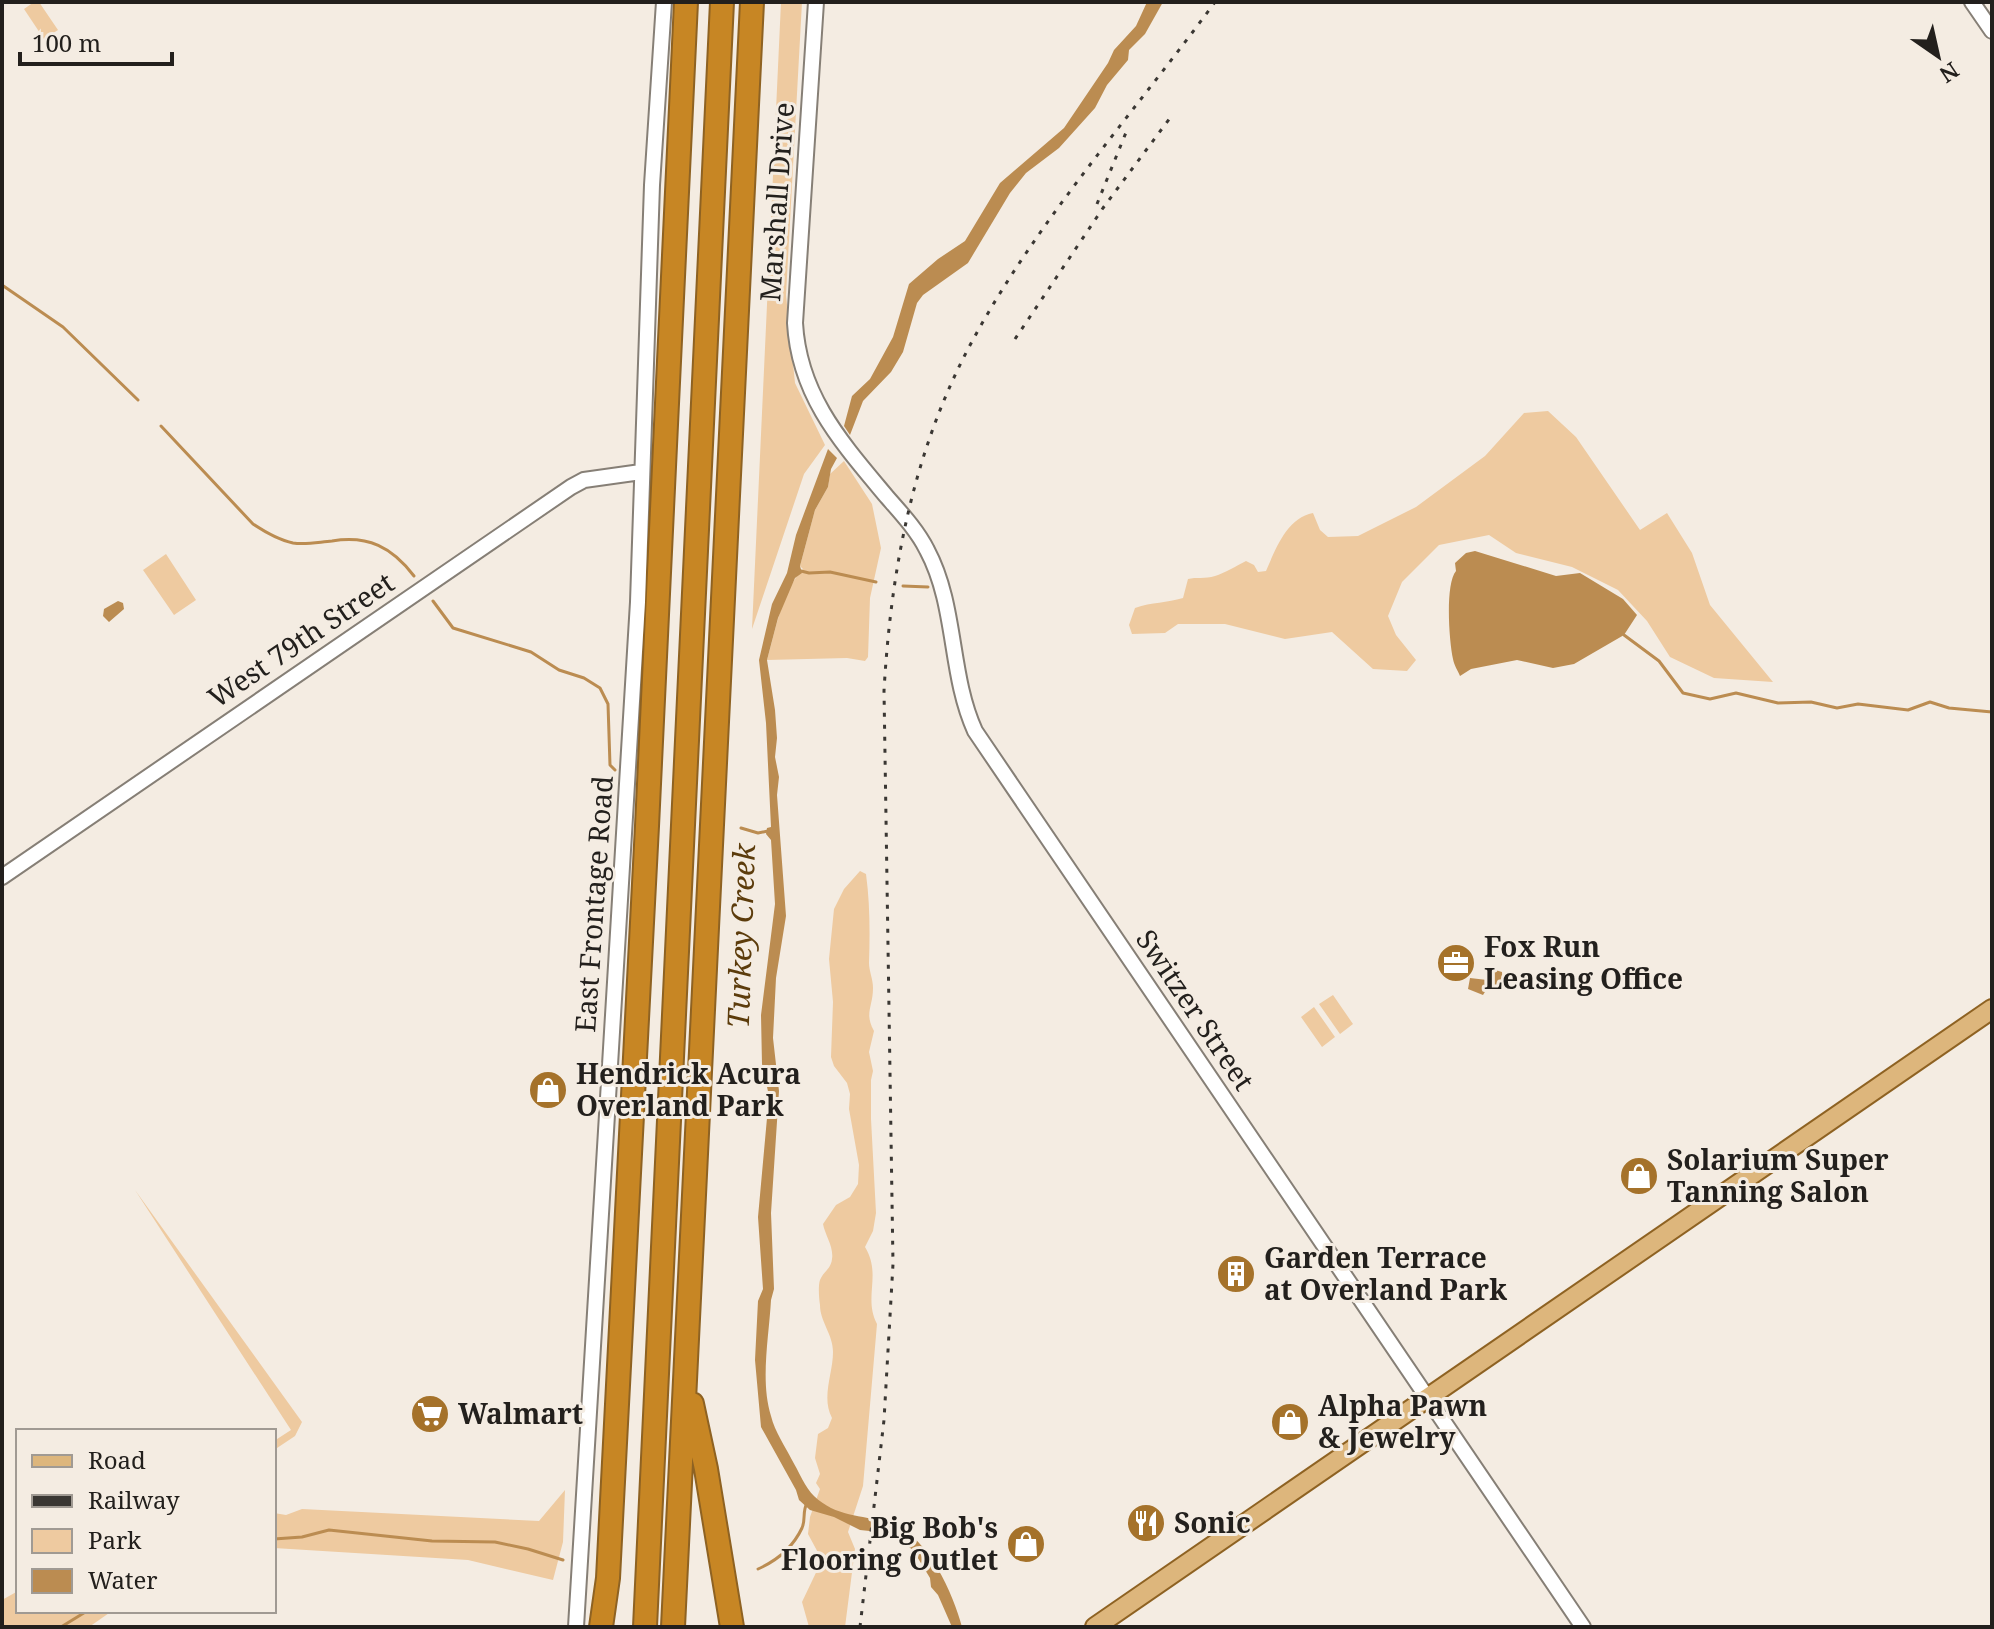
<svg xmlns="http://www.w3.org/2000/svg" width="1994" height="1629" viewBox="0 0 1994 1629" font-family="'Noto Serif',serif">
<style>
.green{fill:#eecaa0}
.water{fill:#bb8c51}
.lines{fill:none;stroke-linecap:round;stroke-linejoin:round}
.stream{stroke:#bb8c51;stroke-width:3}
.minor-casing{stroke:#867f76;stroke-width:18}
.major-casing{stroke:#8e6222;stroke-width:22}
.highway-casing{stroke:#8e6222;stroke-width:26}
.minor{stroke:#fff;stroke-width:14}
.major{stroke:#ddb67c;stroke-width:18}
.highway{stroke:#c78624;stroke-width:22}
.rail{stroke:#3a3733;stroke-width:3;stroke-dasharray:4 8;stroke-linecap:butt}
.labels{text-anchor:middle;stroke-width:6;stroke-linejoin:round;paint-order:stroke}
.street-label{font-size:28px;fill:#23201d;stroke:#f4ece2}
.poi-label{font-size:28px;font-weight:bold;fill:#23201d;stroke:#f4ece2;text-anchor:start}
.water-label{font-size:30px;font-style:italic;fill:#5c3c0c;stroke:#f4ece2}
</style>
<rect width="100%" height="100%" fill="#f4ece2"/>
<!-- green -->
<path class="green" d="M34 2H39L58 30 44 39 24 9Z
M781 2H802L786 295 795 383 825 445 804 474 752 629Z
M1548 411 1576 437 1640 530 1667 513 1692 553 1710 605 1773 682 1714 678 1670 657 1647 621 1618 590 1572 567 1516 553 1489 535 1439 545 1402 582 1388 616 1396 635 1416 660 1407 671 1373 669 1332 632 1285 639 1225 624H1178L1165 633 1132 634 1129 625 1135 608C1152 602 1167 603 1183 598L1188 579C1196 577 1205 579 1215 576 1225 573 1236 566 1246 561L1254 565 1258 572 1266 571C1276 548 1287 518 1313 513L1320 530 1328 537 1358 536 1416 507 1485 456 1524 413Z
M844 461 872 504 881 548 870 598 868 657 865 661 847 658 767 660C776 630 781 592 803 569L800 566 815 510 828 487 830 474Z
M166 554 196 600 174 615 143 570Z
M860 871 866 874C870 903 870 934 869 963 869 971 873 979 873 988 873 1007 864 1013 874 1031L869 1052 873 1071 871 1080V1119L876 1213 873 1231 865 1247C882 1275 863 1297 877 1324L863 1486 848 1532 855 1549 845 1627H809L802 1602 822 1560 808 1534 810 1517 820 1489 816 1483 820 1474 815 1458 818 1434 828 1428 832 1418C821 1397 833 1374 833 1352 833 1334 820 1322 820 1305 819 1298 818 1286 820 1280 823 1272 831 1269 832 1259 834 1247 825 1235 823 1224L836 1205 850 1197 858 1184 859 1165 849 1109 850 1094 847 1083 834 1066 831 1057 833 1002 829 959 834 909 844 889Z
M1333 995 1353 1024 1340 1034 1319 1004Z
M1314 1007 1335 1037 1322 1047 1301 1017Z
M135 1190 302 1422 295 1436 274 1450V1441L291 1430Z
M565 1490 563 1542 553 1580 468 1560 274 1548V1513L286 1515 302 1509 539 1521Z
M18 1591V1611H112L89 1627H2V1600Z"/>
<!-- water -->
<path class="water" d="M1147 2H1163L1145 34 1129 50 1128 60 1107 85 1095 108 1059 148 1026 173 1010 193 968 263 923 295 917 303 903 352 891 372 863 401 850 435 844 426 852 396 870 379 893 337 909 284 938 259 965 241 1000 183 1064 128 1108 63 1114 50 1136 26Z
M828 449 837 458 831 469 828 487 815 510 800 566 802 573 795 578 778 618 767 660 775 710 777 738 775 757 779 777 777 795 786 916 776 978 773 1038 779 1091 771 1213 774 1289 771 1300C769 1337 760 1381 771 1416 775 1432 785 1446 792 1460 798 1470 806 1489 814 1496 836 1517 861 1515 887 1522 925 1531 953 1592 962 1627H952L938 1595 931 1587 930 1578 913 1550 889 1533 860 1530 834 1517 810 1510 799 1500 796 1490 761 1427 755 1360 758 1301 763 1289 758 1217 769 1096 762 1064 761 1015 775 904 771 840 766 834 767 828 771 827 766 723 759 660 772 604 787 573 796 535Z
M1475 551 1556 576 1580 573 1623 599 1637 615 1624 635 1574 664 1553 668 1517 660 1471 669 1460 676C1458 671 1454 665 1453 659 1449 641 1445 584 1456 571L1455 563 1466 553Z
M118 601 123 603 124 609 109 622 103 616 104 609Z
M1492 969 1502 972 1503 985 1488 987 1483 995 1468 989 1470 978 1487 980Z"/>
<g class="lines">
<!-- stream -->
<path class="stream" d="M2 285 63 327 138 400
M161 426 253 524C265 532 278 540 293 543 306 545 319 542 332 541 368 535 392 547 414 576
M801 571 809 573 830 572 876 582
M903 586 928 587
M433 601 453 628 531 652 559 670 584 678 600 688 608 704 610 765 615 770
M1624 635 1659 661 1683 693 1710 699 1736 693 1778 703 1811 702 1837 708 1858 704 1908 710 1930 702 1949 708 1992 712
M741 828 758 833 768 831
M274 1539 302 1537 329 1530 432 1541 495 1542 528 1549 563 1560
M758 1569C776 1561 793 1547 802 1528 806 1519 802 1512 807 1503
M61 1627 87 1611"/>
<defs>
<path id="minor" d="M816 2 795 323C799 396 842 443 887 497 901 513 917 530 927 550 957 606 949 674 975 731L1583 1627
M1972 2 1992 31
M2 877 571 487 584 480 641 472
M576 1627 638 602 652 185 664 2"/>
<path id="major" d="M1095 1627 1992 1009"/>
<path id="highway" d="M692 1404 706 1469 732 1627
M601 1627 608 1578 647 826 686 2
M645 1627 722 2
M673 1627 752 2"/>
</defs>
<!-- minor casing -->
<use href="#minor" class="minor-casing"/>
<!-- major casing -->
<use href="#major" class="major-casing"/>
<!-- highway casing -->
<use href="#highway" class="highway-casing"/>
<!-- minor -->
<use href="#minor" class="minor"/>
<!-- major -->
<use href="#major" class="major"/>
<!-- highway -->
<use href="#highway" class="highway"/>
<!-- rail -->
<path class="rail" d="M1097 204 1127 130
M1015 339 1103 208 1173 114
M860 1627 884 1420 893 1264 884 691C891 567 914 446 975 336 1039 219 1136 110 1215 2"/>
</g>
<!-- icons -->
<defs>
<symbol id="office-disc" viewBox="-11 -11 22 22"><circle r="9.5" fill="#a5722a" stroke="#f4ece2"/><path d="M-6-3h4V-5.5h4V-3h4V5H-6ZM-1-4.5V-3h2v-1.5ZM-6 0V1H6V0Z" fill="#fff"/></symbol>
<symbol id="shop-disc" viewBox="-11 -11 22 22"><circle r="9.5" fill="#a5722a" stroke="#f4ece2"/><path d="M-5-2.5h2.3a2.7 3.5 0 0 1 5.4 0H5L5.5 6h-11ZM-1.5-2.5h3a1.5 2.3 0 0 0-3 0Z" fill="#fff"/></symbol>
<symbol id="building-disc" viewBox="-11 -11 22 22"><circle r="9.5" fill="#a5722a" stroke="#f4ece2"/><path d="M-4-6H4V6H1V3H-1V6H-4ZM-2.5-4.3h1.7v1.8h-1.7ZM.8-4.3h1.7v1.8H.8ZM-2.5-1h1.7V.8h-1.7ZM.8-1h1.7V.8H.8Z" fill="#fff"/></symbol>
<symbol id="supermarket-disc" viewBox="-11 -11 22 22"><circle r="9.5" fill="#a5722a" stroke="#f4ece2"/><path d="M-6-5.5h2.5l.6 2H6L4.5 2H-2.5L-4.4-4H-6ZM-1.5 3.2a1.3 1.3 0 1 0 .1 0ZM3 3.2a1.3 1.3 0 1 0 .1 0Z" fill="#fff"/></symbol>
<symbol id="restaurant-disc" viewBox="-11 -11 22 22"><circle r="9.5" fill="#a5722a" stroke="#f4ece2"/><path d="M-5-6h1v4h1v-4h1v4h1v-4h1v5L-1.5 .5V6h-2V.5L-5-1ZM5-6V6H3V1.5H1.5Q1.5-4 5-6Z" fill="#fff"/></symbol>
</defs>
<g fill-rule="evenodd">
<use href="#office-disc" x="1434" y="941" width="44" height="44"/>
<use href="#shop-disc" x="526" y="1068" width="44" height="44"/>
<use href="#shop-disc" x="1617" y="1154" width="44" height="44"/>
<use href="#building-disc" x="1214" y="1252" width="44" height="44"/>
<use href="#supermarket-disc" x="408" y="1392" width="44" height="44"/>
<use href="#shop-disc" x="1268" y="1400" width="44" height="44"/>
<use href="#restaurant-disc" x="1124" y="1501" width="44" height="44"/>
<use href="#shop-disc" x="1004" y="1522" width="44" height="44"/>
</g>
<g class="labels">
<!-- street labels -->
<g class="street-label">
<text transform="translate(777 202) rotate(-86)" y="10">Marshall Drive</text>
<text transform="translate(301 640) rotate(-34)" y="10">West 79th Street</text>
<text transform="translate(594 904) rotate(-86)" y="10">East Frontage Road</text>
<text transform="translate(1195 1010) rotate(56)" y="10">Switzer Street</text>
</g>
<!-- poi labels -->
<g class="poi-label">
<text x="1484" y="957">Fox Run<tspan x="1484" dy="32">Leasing Office</tspan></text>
<text x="576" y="1084">Hendrick Acura<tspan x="576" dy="32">Overland Park</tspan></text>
<text x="1667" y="1170">Solarium Super<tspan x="1667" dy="32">Tanning Salon</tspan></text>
<text x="1264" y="1268">Garden Terrace<tspan x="1264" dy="32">at Overland Park</tspan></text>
<text x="1318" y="1416">Alpha Pawn<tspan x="1318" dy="32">&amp; Jewelry</tspan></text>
<text x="458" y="1424">Walmart</text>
<text x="1174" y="1533">Sonic</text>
<text x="998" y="1538" text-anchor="end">Big Bob's<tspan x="998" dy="32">Flooring Outlet</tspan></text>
</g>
<!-- water labels -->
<g class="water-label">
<text transform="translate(742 936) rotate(-88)" y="10">Turkey Creek</text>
</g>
</g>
<!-- border -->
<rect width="1994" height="1629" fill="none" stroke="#23201d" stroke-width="8"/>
<!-- legend -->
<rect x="16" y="1429" width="260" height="184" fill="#f4ece2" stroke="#a09a93" stroke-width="2"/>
<rect x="32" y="1455" width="40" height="12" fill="#ddb67c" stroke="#a09a93" stroke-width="2"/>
<text x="88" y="1469" font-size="24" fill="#23201d">Road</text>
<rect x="32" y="1495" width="40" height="12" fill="#3a3733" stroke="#a09a93" stroke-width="2"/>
<text x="88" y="1509" font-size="24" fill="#23201d">Railway</text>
<rect x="32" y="1529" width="40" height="24" fill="#eecaa0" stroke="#a09a93" stroke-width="2"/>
<text x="88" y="1549" font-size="24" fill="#23201d">Park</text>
<rect x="32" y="1569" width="40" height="24" fill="#bb8c51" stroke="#a09a93" stroke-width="2"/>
<text x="88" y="1589" font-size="24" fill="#23201d">Water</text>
<!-- north arrow -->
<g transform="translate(1938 56) rotate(146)" stroke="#f4ece2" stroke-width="6" paint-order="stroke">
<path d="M0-6L14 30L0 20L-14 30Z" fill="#23201d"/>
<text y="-12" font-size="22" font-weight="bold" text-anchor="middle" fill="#23201d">N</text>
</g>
<!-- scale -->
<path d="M20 52v12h152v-12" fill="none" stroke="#23201d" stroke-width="4"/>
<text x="32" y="52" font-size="24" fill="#23201d" stroke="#f4ece2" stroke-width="6" paint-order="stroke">100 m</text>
</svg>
